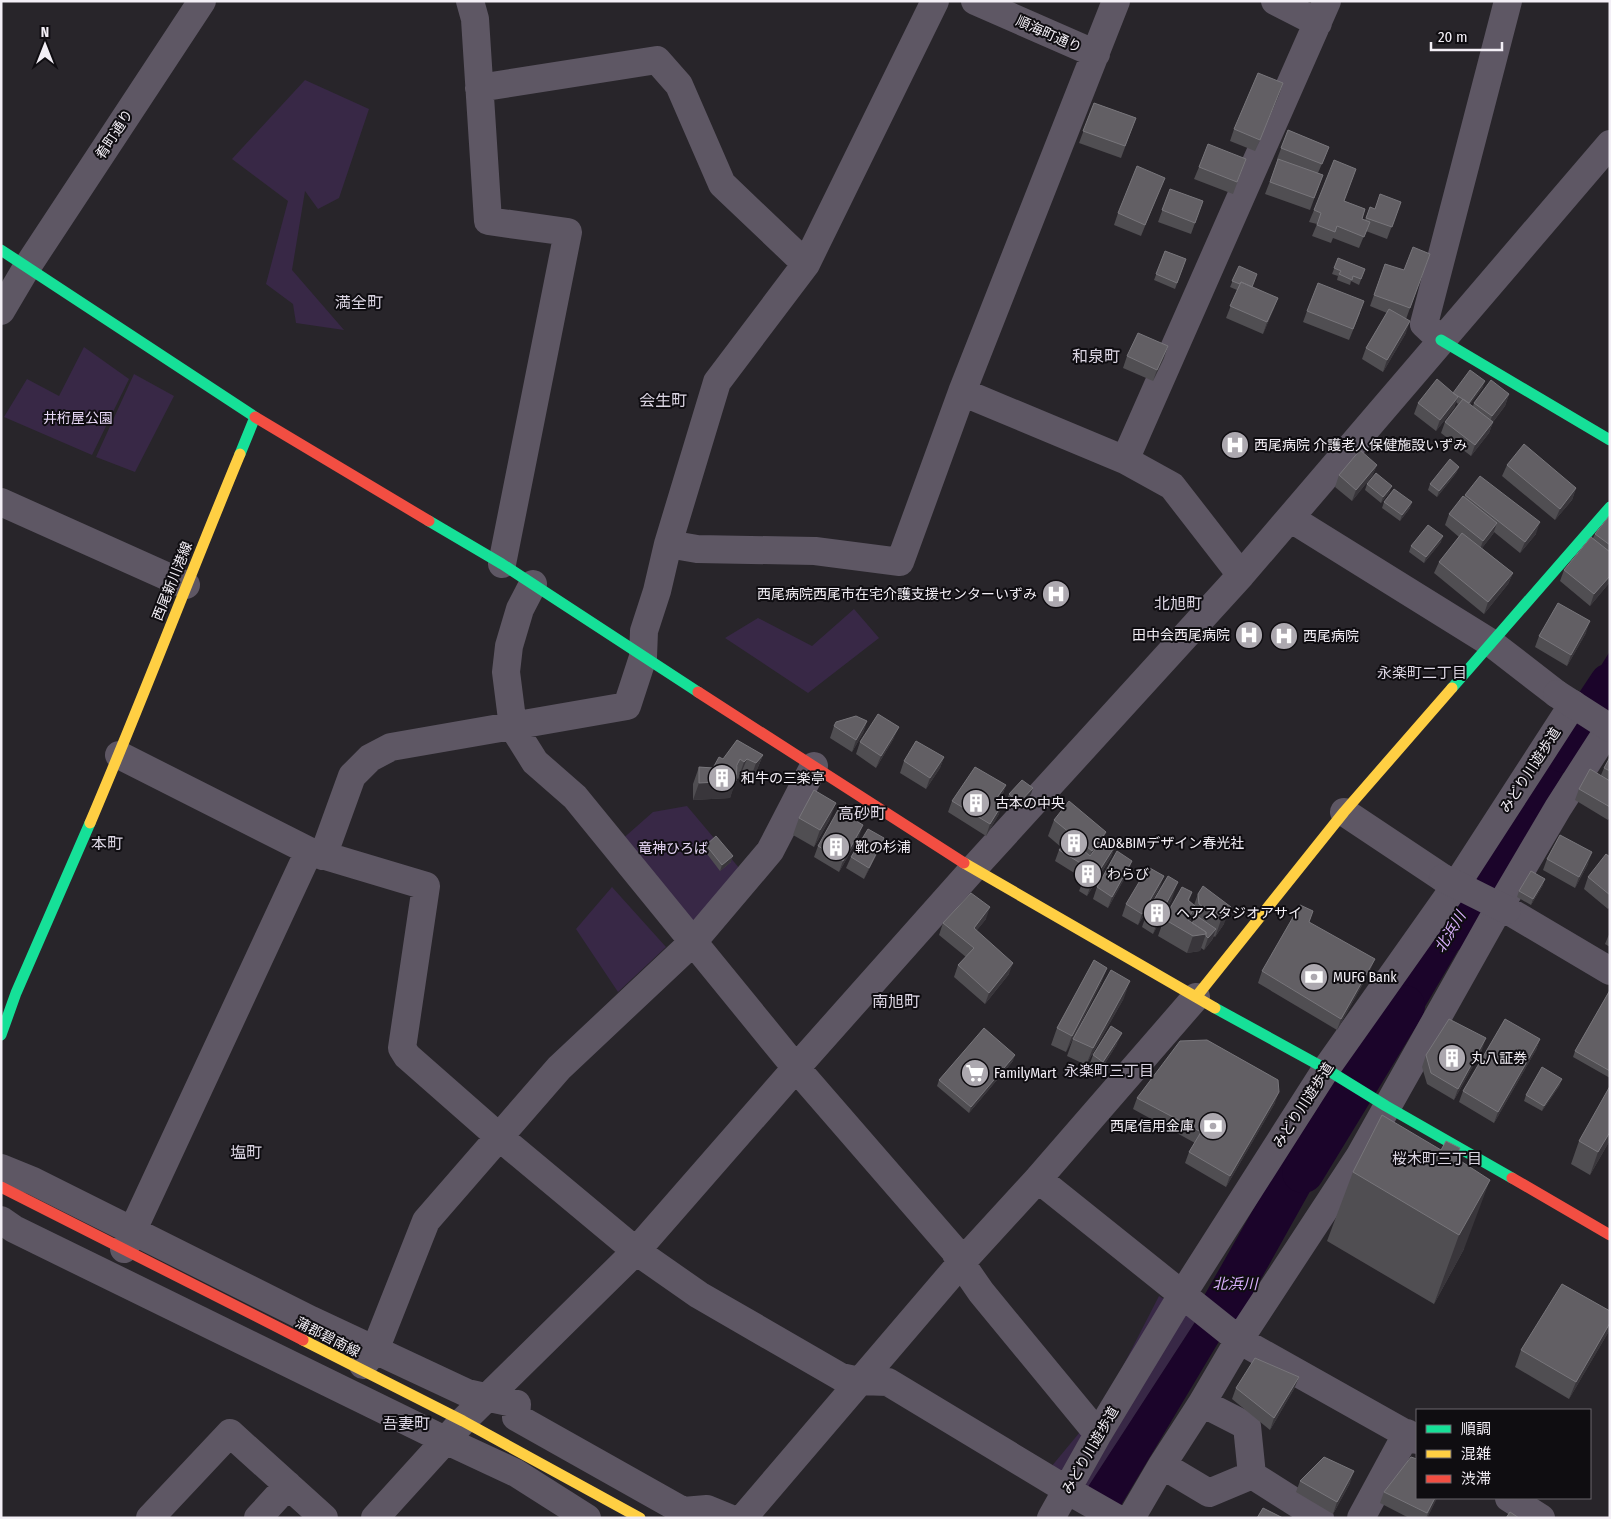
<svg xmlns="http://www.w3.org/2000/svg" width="1611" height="1519" viewBox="0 0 1611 1519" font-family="'Fira Sans Condensed','Noto Sans JP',sans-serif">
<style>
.green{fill:#382846}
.water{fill:#1b042a}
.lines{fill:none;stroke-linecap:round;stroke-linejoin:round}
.river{stroke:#1b042a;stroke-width:42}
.street{stroke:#5e5764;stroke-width:28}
.fast{stroke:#16e098;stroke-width:11}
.slow{stroke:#ffcf43;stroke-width:11}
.jam{stroke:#f24e42;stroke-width:11}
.street-bridge{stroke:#5e5764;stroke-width:28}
.wall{fill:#504e52;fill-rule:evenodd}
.shaded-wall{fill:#39363b}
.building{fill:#625f64;stroke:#78767b}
.labels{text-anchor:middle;stroke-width:4;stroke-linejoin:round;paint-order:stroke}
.street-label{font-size:14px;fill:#f3eff6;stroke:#0f0d11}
.park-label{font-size:14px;fill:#e7d7f6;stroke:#0f0d11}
.poi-label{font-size:14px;fill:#f3eff6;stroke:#0f0d11;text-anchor:start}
.neighbourhood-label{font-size:15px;fill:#dbd5e2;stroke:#0f0d11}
.water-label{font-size:15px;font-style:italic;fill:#dbb2ff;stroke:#0f0d11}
.quarter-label{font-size:16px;fill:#dbd5e2;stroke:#0f0d11}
</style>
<rect width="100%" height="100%" fill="#28252a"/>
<!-- green -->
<path class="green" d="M305 80 369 109 339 198 318 209 305 191 292 270 344 330 296 323 293 304 266 284 288 201 232 159Z
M84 347 129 379 92 455 4 417 27 379 59 396Z
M134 374 174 396 135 472 96 457Z
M854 609 879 638 808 693 725 638 758 618 812 646Z
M687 806 740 869 692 929 619 842 653 812Z
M612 887 666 947 618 992 576 929Z
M1159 1296 1197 1319 1083 1496 1046 1473 1104 1403Z"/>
<!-- water -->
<path class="water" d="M1610 651V694L1591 682Z
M1576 713 1592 723 1500 884 1479 873Z
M1462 899 1483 908 1390 1066 1353 1047Z
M1308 1113 1346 1127 1237 1322 1204 1296Z
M1197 1319 1221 1338 1117 1512 1082 1496Z"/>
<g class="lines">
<!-- river -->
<path class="river" d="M1565 752 1610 684
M1450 931 1517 827
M1303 1172 1404 1006"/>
<!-- street -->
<path class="street" d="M470 1 475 19 488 221 568 232 502 564
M975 1 1096 54
M1275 1 1318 23
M479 88 657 60 679 85 722 184 806 264
M1 311 27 267 202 1
M1441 340 1424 324 1508 1
M962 392 1125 460
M1 502 186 585
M1290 518 1491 643 1557 694
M668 544 697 549 815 551 900 562 962 392 1116 1
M1241 575 1172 486 1125 460 1327 1
M533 584 520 609 509 646 506 672 513 727 535 762 575 797 796 1068 954 1250 961 1263 981 1292 1098 1434
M119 755 309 851 426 886 402 1048 407 1056 498 1136 636 1251 699 1295 841 1377 859 1381 888 1382 1067 1490 1116 1518
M1344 812 1443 878
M323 856 352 776 370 758 391 747 627 706 643 657 644 631 657 591 668 544 717 382 806 264 935 1
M1507 910 1610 971
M1 1168 33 1181 311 1320 467 1393 517 1404 516 1417 683 1511 707 1509 729 1518
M1038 1179 1239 1340 1417 1440
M1 1220 14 1229 445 1440 516 1473 587 1518
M124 1249 309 851
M363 1365 375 1350 426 1221 559 1068 693 942 770 851 814 766
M1202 1403 1247 1426 1252 1475 1320 1518
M1162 1465 1209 1493 1252 1475
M1509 1498 1541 1518
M150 1518 230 1433 324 1518
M258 1518 288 1485
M375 1518 463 1421 636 1251 796 1068 973 869 1241 575 1610 144
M743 1518 961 1263 1038 1179 1196 997
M1051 1518 1098 1434 1182 1295 1326 1069 1456 885 1573 704
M1131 1518 1162 1465 1202 1403 1239 1340 1359 1157 1495 915 1558 808 1610 727
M1361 1518 1407 1433"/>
<!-- fast -->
<path class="fast" d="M1 250 255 417 240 454
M1441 340 1610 440
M429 521 502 564 698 692
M1452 688 1610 507
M1215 1008 1326 1069 1386 1106 1512 1178
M1 1035 16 993 90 823"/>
<!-- slow -->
<path class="slow" d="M90 823C142 701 189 577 240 454
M964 863 1215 1008
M1196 997 1344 812 1452 688
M303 1340 463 1421 640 1518"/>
<!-- jam -->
<path class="jam" d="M255 417 429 521
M698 692 964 863
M1512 1178 1610 1235
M1 1187 303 1340"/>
<!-- street-bridge -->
<path class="street-bridge" d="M1557 694 1610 728
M1443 878 1507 910"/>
</g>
<!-- wall -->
<path class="wall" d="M1283 83 1255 151 1230 141 1234 129Z
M1094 103 1136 118 1121 158 1079 143Z
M1288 130 1329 147 1318 173 1323 175 1310 210 1265 194 1278 160 1277 159Z
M1246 159 1233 194 1194 179 1199 167Z
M1356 169 1344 201 1365 209 1362 219 1365 220 1370 207 1375 209 1401 202 1387 239 1366 231 1359 248 1333 238 1331 243 1312 236 1317 224 1309 222 1314 210Z
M1160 189 1141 236 1114 225 1118 213Z
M1170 189 1203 201 1191 234 1158 222Z
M1165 251 1186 259 1175 289 1154 280Z
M1430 254 1406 319V333L1383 372 1362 359 1366 348 1387 313 1370 306 1385 264 1404 270Z
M1338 258 1365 269 1359 285 1351 281 1350 285 1337 280 1338 276 1332 274Z
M1239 266 1252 287 1278 298 1263 334 1226 318 1237 290 1230 287Z
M1307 311 1360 313 1349 340 1303 322Z
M1127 356 1164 358 1153 381 1123 368Z
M1483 387 1470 404 1473 406 1474 403 1509 394 1505 406 1493 422 1489 433 1471 456 1441 433 1445 422 1458 404 1456 402 1454 408 1436 431 1414 414 1418 403 1453 393Z
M1377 465 1372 476 1352 501 1335 487 1339 475Z
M1507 465 1576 488 1572 500 1555 520 1502 476Z
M1457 472 1437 497 1428 490 1430 484Z
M1367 484 1390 491 1381 503 1365 490Z
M1465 495 1536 534 1520 553 1494 532 1493 534 1482 548 1513 573 1508 584 1484 614 1434 573 1439 562 1459 537 1445 525 1449 514 1464 497Z
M1384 502 1410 508 1400 521 1382 508Z
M1610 515V582L1590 606 1560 581 1564 570 1593 538 1595 534Z
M1441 542 1424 563 1409 552 1411 546Z
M1586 633 1567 666 1535 647 1539 636Z
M867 721 863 733 852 752 830 738 834 726Z
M894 738 876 768 856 754 860 742Z
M763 755 756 772 750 780 740 776 738 779 736 778 730 798 693 800V784L699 767 713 768 723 759Z
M944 757 940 768 926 789 900 773 904 761Z
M1610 757V817L1608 820 1575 800 1579 789 1601 775 1604 768Z
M1006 785 1002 796 999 800V814L986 836 948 812 952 801Z
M1009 794H1031L1017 809 1007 800Z
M799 818 830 819 814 847 793 835Z
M1054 820 1106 832 1104 837 1115 846 1111 857 1087 896 1079 891 1084 879 1055 861 1059 850 1061 847 1048 836Z
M859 837 839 872 814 857 818 846Z
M706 845 731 862 720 871 704 850Z
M879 850 864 879 846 868 851 857Z
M1610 857V907L1608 909 1584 889 1588 877Z
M1547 859 1588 864 1575 888 1543 870Z
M1132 861 1128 872 1108 908 1093 899 1097 887Z
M1543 885 1531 905 1517 897 1519 891Z
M1160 887 1138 925 1122 916 1126 904Z
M1192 892 1189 901 1194 905 1198 894 1224 924 1215 937 1214 936 1212 940 1204 950 1201 948 1200 951 1187 953 1158 936 1164 919ZM1192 914 1194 921 1192 923 1190 921Z
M1172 899 1153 934 1142 927 1148 910Z
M986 919 976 931 1009 974 985 1004 954 977 958 965 966 957 939 935 943 923Z
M1309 922 1370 971 1337 1030 1258 983 1262 971Z
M1610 932V947L1605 944Z
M1107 968 1100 985 1066 1052 1051 1045 1057 1028Z
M1610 990V1078L1573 1057 1575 1051Z
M1124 998 1086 1065 1067 1056 1073 1039Z
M1540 1039 1536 1050 1494 1123 1459 1102 1463 1091Z
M1117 1044 1099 1073 1089 1066 1093 1055Z
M1482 1050 1454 1100 1427 1084 1422 1067 1426 1055Z
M1013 1061 969 1113 937 1086 939 1080Z
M1560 1085 1542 1111 1524 1101 1526 1095Z
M1137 1098 1275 1103 1226 1187 1185 1163 1189 1152 1195 1143 1133 1109Z
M1610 1140 1590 1175 1571 1164 1579 1141Z
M1441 1150 1456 1159 1464 1249 1434 1304 1327 1241 1353 1172Z
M1609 1331 1569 1399 1515 1367 1521 1350Z
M1299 1377 1294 1389 1270 1430 1232 1399 1236 1388Z
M1300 1481 1350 1483 1333 1514 1296 1492Z
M1384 1492 1437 1498 1427 1518H1409L1380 1503Z"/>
<!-- shaded-wall -->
<path class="shaded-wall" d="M1283 83 1279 95 1255 151 1260 140Z
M1278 298 1274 309 1263 334 1267 322Z
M1410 321 1406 333 1383 372 1387 360Z
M1168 346 1164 358 1153 381 1157 370Z
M1485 381 1483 387 1466 410 1468 404Z
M1509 394 1505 406 1488 428 1492 416Z
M1458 397 1454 408 1436 431 1440 420Z
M1493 422 1489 433 1471 456 1475 445Z
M1377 465 1372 476 1352 501 1356 490Z
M1459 467 1457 472 1437 497 1439 491Z
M1392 486 1390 491 1381 503 1383 497Z
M1576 488 1572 500 1555 520 1560 509Z
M1412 502 1410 508 1400 521 1402 515Z
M1540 522 1536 534 1520 553 1525 542Z
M1497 523 1493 534 1479 552 1483 541Z
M1443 536 1441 542 1424 563 1426 557Z
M1513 573 1508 584 1484 614 1488 602Z
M1610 576V582L1590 606 1594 594Z
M1590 621 1586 633 1567 666 1571 655Z
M867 721 863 733 852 752 856 740Z
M899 727 894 738 876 768 881 756Z
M763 755 756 772 750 780 756 763Z
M944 757 940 768 926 789 930 778Z
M740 759 734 776 736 781 730 798 693 800 699 783 737 765Z
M747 759 740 776 738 779 744 762Z
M1006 785 1002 796 992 810 996 799Z
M1033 788 1031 794 1017 809 1019 803Z
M836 803 830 819 814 847 820 830Z
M1003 803 999 814 986 836 990 824Z
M863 825 859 837 839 872 843 861Z
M1106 832 1100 849 1085 868 1092 851Z
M884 838 879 850 864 879 869 868Z
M1115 846 1111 857 1087 896 1091 884Z
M1592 852 1588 864 1575 888 1579 877Z
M733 856 731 862 720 871 722 865Z
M1132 861 1128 872 1108 908 1112 897Z
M1164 876 1160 887 1138 925 1142 914Z
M1545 879 1543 885 1531 905 1533 899Z
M1178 882 1172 899 1153 934 1159 917Z
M1195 906 1189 923 1188 920Z
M990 907 986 919 969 940 974 928Z
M1231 907 1224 924 1215 937 1221 920Z
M1216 929 1212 940 1204 950 1208 938Z
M1206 934 1200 951 1187 953 1193 936Z
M1375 959 1370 971 1337 1030 1341 1019Z
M1013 963 1009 974 985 1004 989 993Z
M1107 968 1100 985 1066 1052 1072 1036Z
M1130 981 1124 998 1086 1065 1093 1048Z
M1122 1033 1117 1044 1099 1073 1103 1062Z
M1486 1038 1482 1050 1454 1100 1458 1089Z
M1540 1039 1536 1050 1494 1123 1498 1112Z
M1015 1055 1013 1061 969 1113 971 1107Z
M1562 1079 1560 1085 1542 1111 1544 1106Z
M1279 1092 1275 1103 1226 1187 1230 1176Z
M1610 1132V1140L1590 1175 1598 1152Z
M1490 1180 1464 1249 1434 1304 1459 1235Z
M1610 1323V1328L1609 1331 1569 1399 1576 1382Z
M1299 1377 1294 1389 1270 1430 1274 1418Z
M1354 1471 1350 1483 1333 1514 1337 1502Z
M1435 1498H1437L1427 1518H1426Z"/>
<!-- building -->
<path class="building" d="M1258 73 1283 83 1260 140 1234 129Z
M1094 103 1136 118 1125 146 1083 131Z
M1288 130 1329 147 1322 164 1281 148Z
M1208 144 1246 159 1237 182 1199 167Z
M1278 159 1323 175 1314 198 1270 182Z
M1334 160 1356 169 1344 201 1365 209 1362 219 1370 222 1364 237 1337 226 1335 232 1317 225 1321 213 1314 210Z
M1137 166 1165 178 1145 225 1118 213Z
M1170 189 1203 201 1195 223 1162 210Z
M1380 194 1401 202 1392 227 1366 218 1370 207 1375 209Z
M1413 247 1430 254 1410 308 1374 295 1385 264 1404 270Z
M1165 251 1186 259 1177 283 1156 274Z
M1338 258 1365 269 1361 279 1353 276 1352 280 1339 274 1341 271 1334 268Z
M1239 266 1257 274 1252 287 1241 282 1240 284 1232 281Z
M1241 282 1278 298 1267 322 1230 306Z
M1318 283 1364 301 1353 329 1307 311Z
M1389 309 1410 321 1387 360 1366 348Z
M1138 333 1168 346 1157 370 1127 356Z
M1470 370 1485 381 1469 403 1453 393Z
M1437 379 1458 397 1440 420 1418 403Z
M1491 380 1509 394 1492 416 1474 403Z
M1463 399 1493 422 1475 445 1445 422Z
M1524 444 1576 488 1560 509 1507 465Z
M1360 450 1377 465 1356 490 1339 475Z
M1450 459 1459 467 1439 491 1430 484Z
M1376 473 1392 486 1383 497 1367 484Z
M1480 476 1540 522 1525 542 1465 495Z
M1394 489 1412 502 1402 515 1384 502Z
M1463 496 1497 523 1483 541 1449 514Z
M1610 515V545L1595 534Z
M1428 525 1443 536 1426 557 1411 546Z
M1462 533 1513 573 1488 602 1439 562Z
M1591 537 1610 552V576L1594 594 1564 570Z
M1558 603 1590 621 1571 655 1539 636Z
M878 714 899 727 881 756 860 742Z
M856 716 867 721 856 740 834 726 836 722Z
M737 740 763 755 756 763 747 759 744 762 740 759 737 765 736 781 699 783V767L713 768 719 757 723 759Z
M916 741 944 757 930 778 904 761Z
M1610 757V771L1604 768Z
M975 767 1006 785 996 799 1003 803 990 824 952 801Z
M1590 769 1610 781V807L1579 789Z
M1022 780 1033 788 1019 803 1009 794Z
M814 790 836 803 820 830 799 818Z
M1069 801 1106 832 1092 851 1054 820Z
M838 810 863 825 843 861 818 846Z
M868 829 884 838 869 868 851 857Z
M1560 835 1592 852 1579 877 1547 859Z
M716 836 733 856 722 865 706 845Z
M1104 837 1115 846 1091 884 1083 880 1090 869 1059 850 1069 838 1090 856Z
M1117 851 1132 861 1112 897 1097 887Z
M1606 854 1610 857V895L1588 877Z
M1148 867 1164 876 1142 914 1126 904Z
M1531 871 1545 879 1533 899 1519 891Z
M1168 876 1178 882 1159 917 1148 910Z
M1203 886 1231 907 1221 920 1199 904 1198 894Z
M1182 887 1192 892 1188 900 1195 906 1188 920 1206 932V934L1193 936 1164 919Z
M971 893 990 907 974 928 1013 963 989 993 958 965 974 948 943 923Z
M1300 905 1313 911 1309 922 1375 959 1341 1019 1262 971Z
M1197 916 1216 929 1208 938 1206 936V932L1192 923Z
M1094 960 1107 968 1072 1036 1057 1028Z
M1111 970 1130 981 1093 1048 1073 1039Z
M1610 990V1071L1575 1051Z
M1449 1019 1486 1038 1458 1089 1431 1073 1426 1055Z
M1505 1019 1540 1039 1498 1112 1463 1091Z
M1111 1026 1122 1033 1103 1062 1093 1055Z
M984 1028 1015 1055 971 1107 939 1080Z
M1207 1040 1278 1080 1279 1092 1230 1176 1189 1152 1201 1132 1137 1098 1180 1041Z
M1542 1067 1562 1079 1544 1106 1526 1095Z
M1610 1086V1132L1598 1152 1579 1141Z
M1382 1115 1441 1150 1446 1141 1460 1148 1456 1158 1490 1180 1459 1235 1353 1172Z
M1562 1284 1610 1311V1323L1576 1382 1521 1350Z
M1255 1358 1299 1377 1274 1418 1236 1388Z
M1324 1457 1354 1471 1337 1502 1300 1481Z
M1411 1457 1417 1459V1498H1435L1427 1513 1384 1492Z
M1263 1508 1283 1518H1257Z
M1510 1512 1519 1518H1506Z"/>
<!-- icons -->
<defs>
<symbol id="hospital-disc" viewBox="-11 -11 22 22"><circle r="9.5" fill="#aca8af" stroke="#0f0d11"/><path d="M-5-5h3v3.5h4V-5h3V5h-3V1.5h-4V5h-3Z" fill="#fff"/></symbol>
<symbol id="building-disc" viewBox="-11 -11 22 22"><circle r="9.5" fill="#aca8af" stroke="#0f0d11"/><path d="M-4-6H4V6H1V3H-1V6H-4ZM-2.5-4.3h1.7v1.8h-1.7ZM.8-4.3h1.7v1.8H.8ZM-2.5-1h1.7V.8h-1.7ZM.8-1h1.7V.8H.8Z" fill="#fff"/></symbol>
<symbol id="bank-disc" viewBox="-11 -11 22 22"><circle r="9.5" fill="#aca8af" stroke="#0f0d11"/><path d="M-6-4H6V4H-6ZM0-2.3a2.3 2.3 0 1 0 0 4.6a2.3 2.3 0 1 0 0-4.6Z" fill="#fff"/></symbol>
<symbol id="supermarket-disc" viewBox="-11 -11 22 22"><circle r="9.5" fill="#aca8af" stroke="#0f0d11"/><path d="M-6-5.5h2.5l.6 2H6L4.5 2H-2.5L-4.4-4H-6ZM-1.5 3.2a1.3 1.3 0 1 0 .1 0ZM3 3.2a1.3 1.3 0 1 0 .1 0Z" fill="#fff"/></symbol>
</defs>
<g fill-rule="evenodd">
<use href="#hospital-disc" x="1219" y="429" width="32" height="32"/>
<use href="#hospital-disc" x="1040" y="578" width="32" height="32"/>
<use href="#hospital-disc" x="1233" y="619" width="32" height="32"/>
<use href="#hospital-disc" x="1268" y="620" width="32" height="32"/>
<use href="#building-disc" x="706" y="762" width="32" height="32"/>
<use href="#building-disc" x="960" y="787" width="32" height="32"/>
<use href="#building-disc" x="1058" y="827" width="32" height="32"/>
<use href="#building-disc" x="820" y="831" width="32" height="32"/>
<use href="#building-disc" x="1072" y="858" width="32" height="32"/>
<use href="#building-disc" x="1141" y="897" width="32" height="32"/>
<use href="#bank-disc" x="1298" y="961" width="32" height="32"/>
<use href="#building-disc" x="1436" y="1042" width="32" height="32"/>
<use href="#supermarket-disc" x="959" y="1057" width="32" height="32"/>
<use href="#bank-disc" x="1197" y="1110" width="32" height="32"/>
</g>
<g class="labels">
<!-- street labels -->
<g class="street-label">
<text transform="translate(1049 34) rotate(24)" y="5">順海町通り</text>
<text transform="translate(114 134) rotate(-57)" y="5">肴町通り</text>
<text transform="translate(172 581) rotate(-68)" y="5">西尾新川港線</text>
<text transform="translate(1530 770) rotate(-57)" y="5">みどり川遊歩道</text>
<text transform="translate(1303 1105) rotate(-57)" y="5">みどり川遊歩道</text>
<text transform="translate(328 1337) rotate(27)" y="5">蒲郡碧南線</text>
<text transform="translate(1090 1450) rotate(-60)" y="5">みどり川遊歩道</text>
</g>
<!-- park labels -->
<g class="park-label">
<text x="78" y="423">井桁屋公園</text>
<text x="673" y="853">竜神ひろば</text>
</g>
<!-- poi labels -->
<g class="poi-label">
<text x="1254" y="450">西尾病院 介護老人保健施設いずみ</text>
<text x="1037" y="599" text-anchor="end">西尾病院西尾市在宅介護支援センターいずみ</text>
<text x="1230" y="640" text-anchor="end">田中会西尾病院</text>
<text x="1303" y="641">西尾病院</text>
<text x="741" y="783">和牛の三楽亭</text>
<text x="995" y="808">古本の中央</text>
<text x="1093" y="848">CAD&amp;BIMデザイン春光社</text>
<text x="855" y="852">靴の杉浦</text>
<text x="1107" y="879">わらび</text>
<text x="1176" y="918">ヘアスタジオアサイ</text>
<text x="1333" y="982">MUFG Bank</text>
<text x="1471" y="1063">丸八証券</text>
<text x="994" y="1078">FamilyMart</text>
<text x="1194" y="1131" text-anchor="end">西尾信用金庫</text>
</g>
<!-- neighbourhood labels -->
<g class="neighbourhood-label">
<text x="1422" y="678">永楽町二丁目</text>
<text x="1109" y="1076">永楽町三丁目</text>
<text x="1437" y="1164">桜木町三丁目</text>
</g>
<!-- water labels -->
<g class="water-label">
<text transform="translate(1450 932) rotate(-59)" y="5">北浜川</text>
<text x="1235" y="1289">北浜川</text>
</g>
<!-- quarter labels -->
<g class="quarter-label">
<text x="359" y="308">満全町</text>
<text x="1096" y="362">和泉町</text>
<text x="663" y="406">会生町</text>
<text x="1178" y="609">北旭町</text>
<text x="862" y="819">高砂町</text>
<text x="107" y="849">本町</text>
<text x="896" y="1007">南旭町</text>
<text x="246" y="1158">塩町</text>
<text x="406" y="1429">吾妻町</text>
</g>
</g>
<!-- border -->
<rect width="1611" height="1519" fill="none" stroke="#f3eff6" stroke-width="5"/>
<!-- legend -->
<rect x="1416" y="1409" width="175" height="90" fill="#0f0d11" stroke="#6a676d"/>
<rect x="1426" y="1425" width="25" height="8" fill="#16e098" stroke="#6a676d"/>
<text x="1461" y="1434" font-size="15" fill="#f3eff6">順調</text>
<rect x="1426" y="1450" width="25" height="8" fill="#ffcf43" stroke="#6a676d"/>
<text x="1461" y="1459" font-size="15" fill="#f3eff6">混雑</text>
<rect x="1426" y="1475" width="25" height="8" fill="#f24e42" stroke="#6a676d"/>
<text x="1461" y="1484" font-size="15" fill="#f3eff6">渋滞</text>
<!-- north arrow -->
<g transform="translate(45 45)" stroke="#0f0d11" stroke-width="4" paint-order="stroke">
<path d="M0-4L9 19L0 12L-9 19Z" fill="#f3eff6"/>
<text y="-8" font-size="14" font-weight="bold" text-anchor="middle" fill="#f3eff6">N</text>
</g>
<!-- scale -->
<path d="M1431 42v8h71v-8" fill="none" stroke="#f3eff6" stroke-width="2.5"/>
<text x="1438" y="42" font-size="15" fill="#f3eff6" stroke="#0f0d11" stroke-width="4" paint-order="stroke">20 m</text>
</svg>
